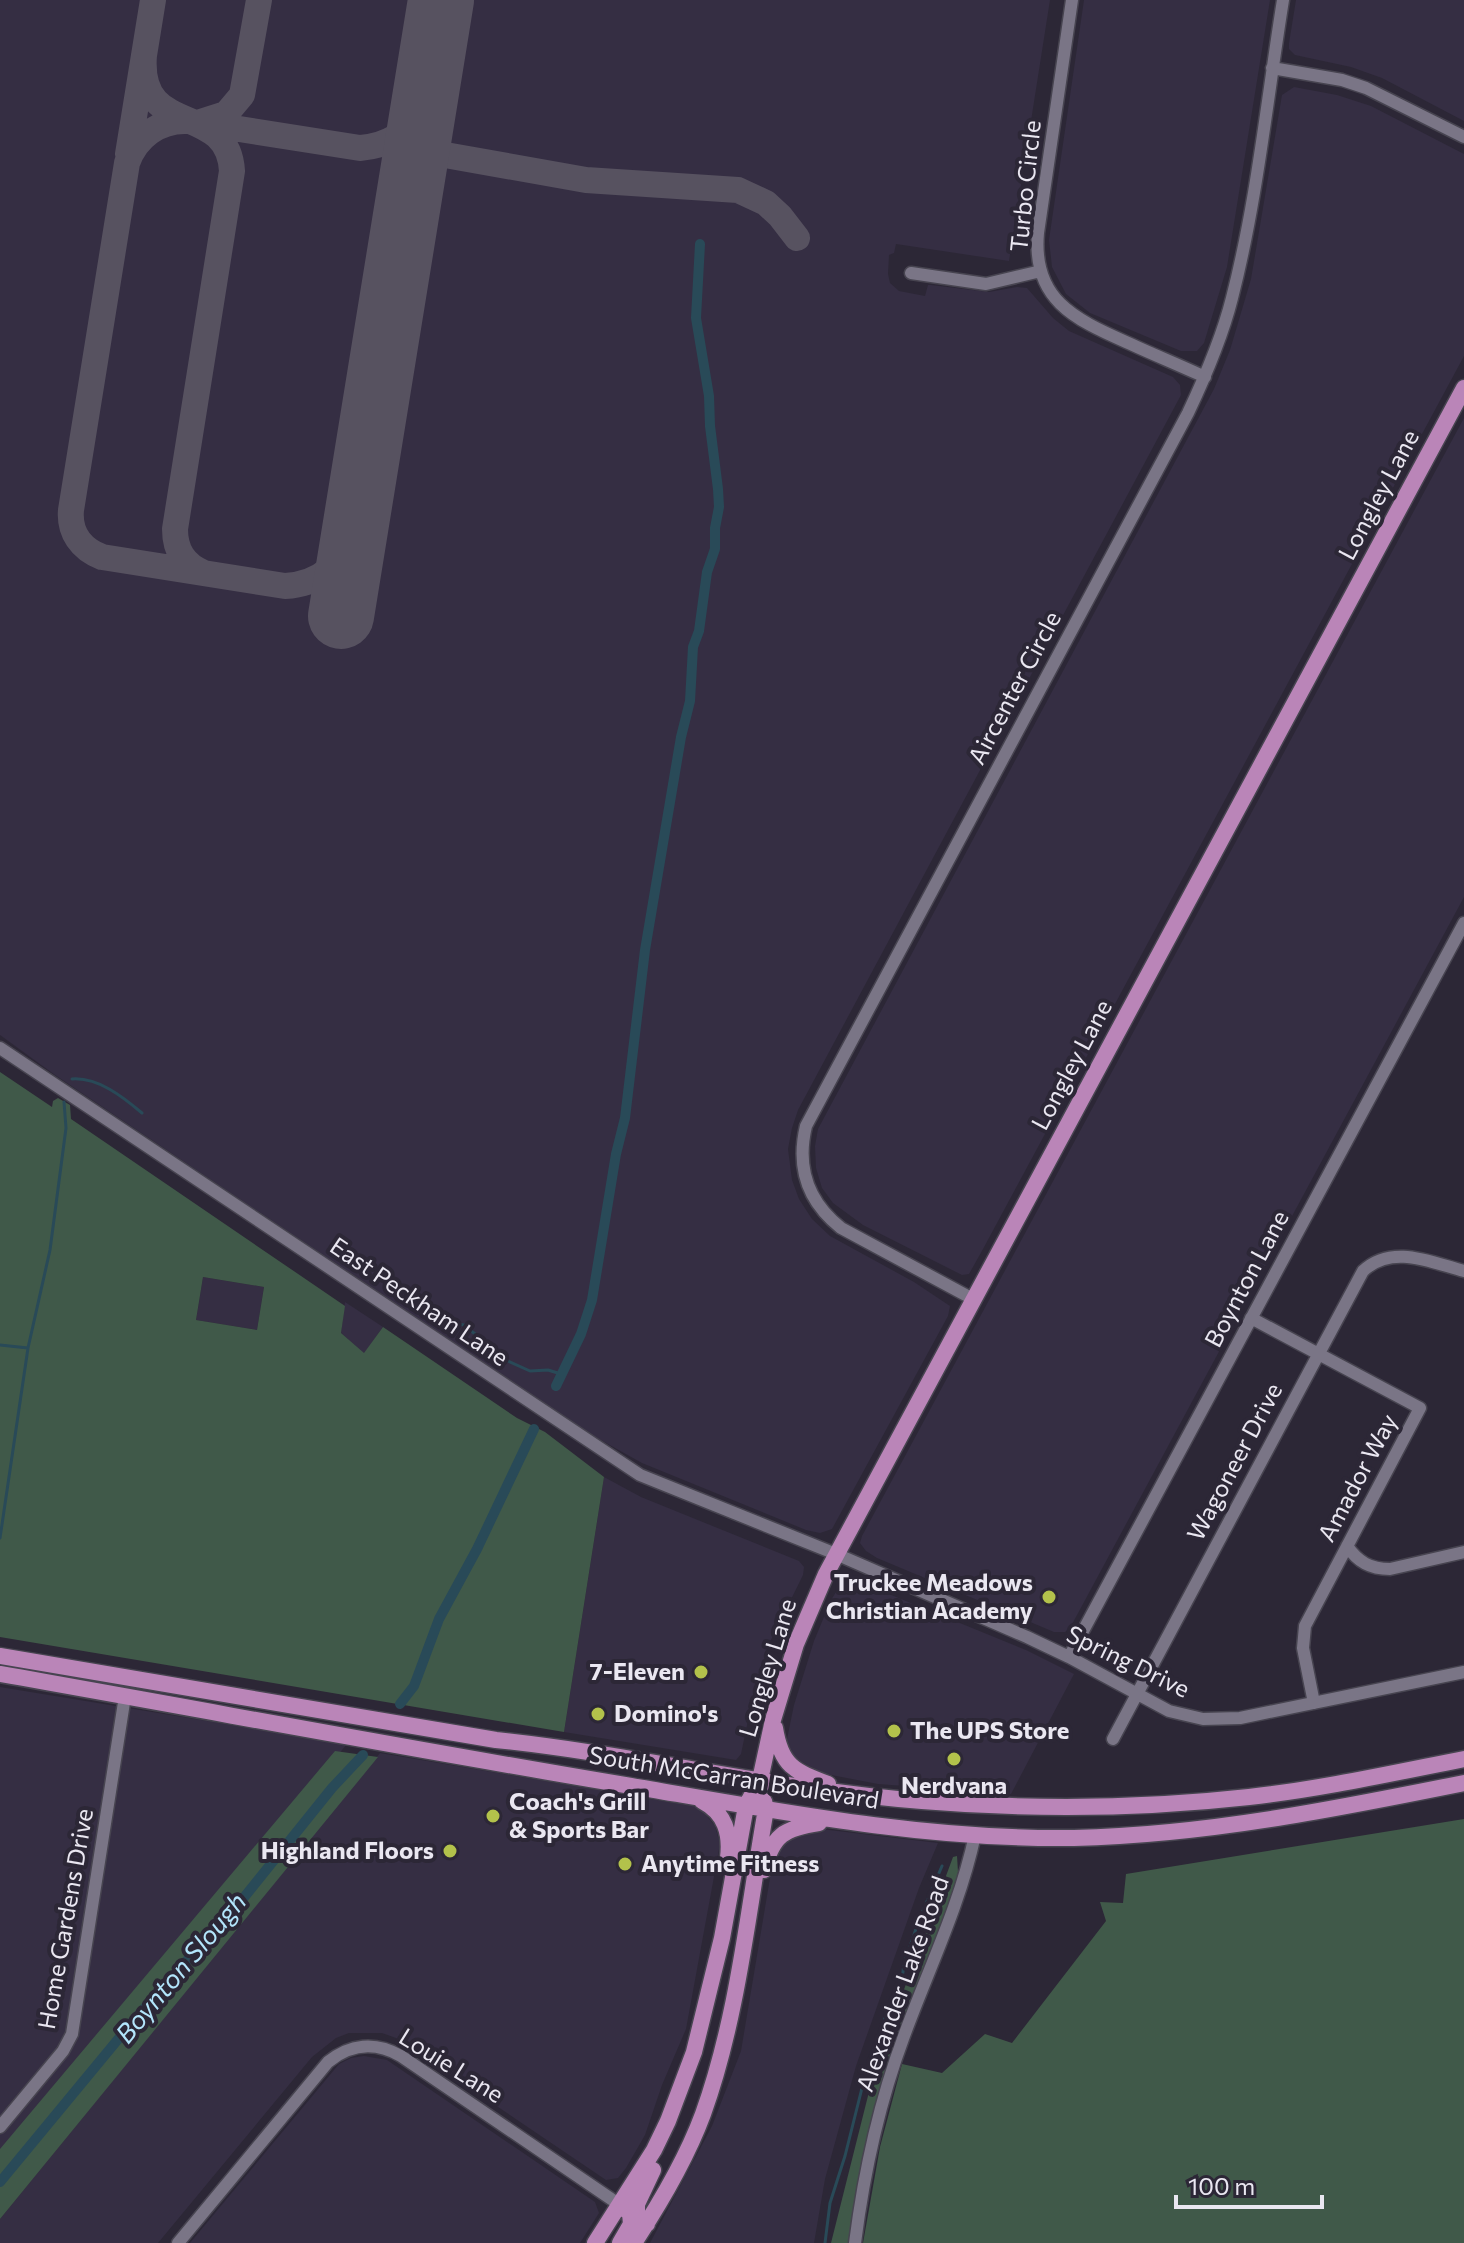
<svg xmlns="http://www.w3.org/2000/svg" width="1464" height="2243" viewBox="0 0 1464 2243" font-family="Commissioner,sans-serif">
<style>
.built{fill:#352e43}
.green{fill:#405949;fill-rule:evenodd}
.lines{fill:none;stroke-linecap:round;stroke-linejoin:round}
.stream{stroke:#294a58;stroke-width:3}
.canal{stroke:#294a58;stroke-width:10}
.taxiway{stroke:#575260;stroke-width:26}
.runway{stroke:#575260;stroke-width:66}
.minor-casing{stroke:#474450;stroke-width:15}
.major-casing{stroke:#474450;stroke-width:19}
.minor{stroke:#7a7586;stroke-width:12}
.major{stroke:#ba85b8;stroke-width:16}
.poi-dot{fill:#b3c24b;stroke:#2c2736;stroke-width:3}
.labels{text-anchor:middle;stroke-width:8;stroke-linejoin:round;paint-order:stroke}
.street-label{font-size:24px;fill:#eae7f1;stroke:#2c2736}
.poi-label{font-size:24px;font-weight:bold;fill:#eae7f1;stroke:#2c2736;text-anchor:start}
.water-label{font-size:26px;font-style:italic;fill:#b3e5fb;stroke:#2c2736}
</style>
<rect width="100%" height="100%" fill="#2c2736"/>
<!-- built -->
<path class="built" d="M0 0H1050L1009 261 896 244 894 253 889 255 888 274 890 283 899 291 925 296 928 285H931L989 292 1017 287 1027 288 1053 318 1069 331 1173 377 1180 385 1181 395 798 1110 792 1128 788 1149 792 1180 799 1199 812 1219 830 1236 914 1282 950 1306 948 1316 832 1529 820 1533 806 1530 642 1463 590 1434 55 1075 0 1035Z
M1084 0H1270L1227 267 1204 343 1197 351H1181L1090 313 1066 294 1052 267 1049 240Z
M1296 0H1464V121L1382 78 1351 67 1295 55 1289 49V43Z
M1294 87 1337 95 1371 106 1464 154V356L983 1249 969 1274 962 1275 863 1225 833 1203 822 1188 816 1168 815 1146 818 1129 1214 389 1230 350 1251 279 1282 95Z
M1464 418V897L1070 1628 1065 1632H1054L877 1558 866 1551 860 1543 862 1536Z
M203 1277 264 1287 257 1330 196 1320Z
M345 1302 383 1327 364 1354 341 1333Z
M604 1477 641 1497 799 1561 804 1567 803 1575 768 1646 751 1706 741 1754 736 1760 564 1732Z
M843 1581H857L1026 1650 1074 1674 1011 1794 878 1784 826 1774 793 1758 786 1744 794 1705 814 1641 831 1600Z
M0 1687 347 1744 0 2162Z
M380 1753 693 1806 702 1810 715 1826 720 1844 686 2029 662 2085 645 2135 626 2168 618 2178 606 2180 396 2038 382 2033H349L336 2038 312 2057 158 2243H0V2219Z
M821 1829 938 1843 919 1888 856 2066 825 2179 814 2243H650L712 2126 741 2051 772 1866 777 1851 792 1835Z
M364 2056 387 2060 595 2202 599 2213 580 2243H190L339 2064 351 2058Z"/>
<!-- green -->
<path class="green" d="M0 1072 52 1107 53 1101 58 1098 70 1105 71 1119 345 1306 341 1333 364 1353 383 1327 517 1418 545 1432 604 1477 564 1732 0 1637ZM203 1277 264 1287 257 1330 196 1320Z
M335 1751 378 1757 0 2219V2149Z
M1464 1819V2243H863L880 2147 902 2064 942 2073 985 2034 1012 2043 1106 1921 1100 1902 1123 1903 1126 1874Z
M957 1856 958 1872 951 1904 915 1990 850 2243H831L875 2068 953 1857Z"/>
<g class="lines">
<!-- stream -->
<path class="stream" d="M72 1079C98 1077 123 1097 142 1113
M357 1257 387 1276 396 1287 421 1299 451 1323 464 1325 508 1361 530 1371 548 1370 561 1374
M0 1345 28 1348
M0 1538 28 1348 50 1250 66 1128 64 1102
M825 2243 830 2203 845 2156 865 2076 892 1998 902 1979 904 1964 919 1920 942 1866"/>
<!-- canal -->
<path class="canal" d="M556 1386 581 1334 592 1300 616 1154 625 1118 645 950 681 737 690 701 693 647 699 631 707 572 715 549V528L719 507 718 489 710 426 709 396 696 318 700 244
M400 1704 414 1686 439 1619 477 1549 534 1429
M0 2182 134 2020 190 1957 217 1931 332 1788 363 1755"/>
<!-- taxiway -->
<path class="taxiway" d="M144 55C137 140 228 100 232 171L175 529C175 550 184 565 204 573
M187 121C159 120 136 137 127 163L71 510C69 532 81 549 102 557L285 586C322 584 342 563 354 530
M201 122 226 114 242 95 259 0
M201 123 360 148C388 146 408 133 423 110
M417 150 586 180 738 190 766 203 780 216 797 238
M128 154 153 0"/>
<!-- runway -->
<path class="runway" d="M341 616 441 0"/>
<defs>
<path id="minor" d="M1072 0 1038 233C1032 299 1074 319 1126 342 1152 354 1179 365 1205 377
M1272 68 1342 80 1366 88 1464 137
M911 273 986 284 1041 271
M0 1048 640 1475 836 1554 1027 1637 1069 1657 1169 1711 1203 1719 1240 1718 1464 1672
M973 1299 841 1228C808 1202 796 1168 806 1126L1188 413C1206 375 1222 338 1232 298 1257 201 1267 99 1283 0
M1251 1318 1420 1408 1305 1626 1303 1648 1314 1703
M1347 1546C1358 1562 1370 1569 1390 1569L1464 1552
M1069 1657 1464 923
M1113 1739 1363 1271C1392 1244 1430 1262 1464 1271
M0 2127 63 2051 72 2034 125 1696
M178 2243 328 2062C350 2044 375 2041 401 2056L620 2205
M855 2243C864 2172 879 2103 904 2036 929 1968 960 1905 975 1835"/>
<path id="major" d="M0 1656 496 1740C639 1755 779 1790 922 1801 1031 1810 1141 1809 1249 1797 1321 1789 1393 1773 1464 1759
M0 1674C210 1711 420 1751 631 1786 777 1811 925 1840 1074 1838 1206 1835 1335 1809 1464 1783
M775 1728C781 1766 794 1771 828 1784
M702 1801C725 1813 731 1833 728 1858
M764 1870C772 1835 785 1828 819 1823
M647 2224 637 2216V2204L653 2170
M595 2243 654 2150 668 2121 694 2052 722 1938 746 1806 760 1780 773 1720 796 1644 826 1574 1464 388
M620 2243 631 2224 630 2213 622 2207
M634 2243C661 2202 686 2160 703 2114 738 2017 748 1910 766 1809L764 1801"/>
</defs>
<!-- minor casing -->
<use href="#minor" class="minor-casing"/>
<!-- major casing -->
<use href="#major" class="major-casing"/>
<!-- minor -->
<use href="#minor" class="minor"/>
<!-- major -->
<use href="#major" class="major"/>
</g>
<!-- markers -->
<g class="poi-dot">
<circle cx="1049" cy="1597" r="8"/>
<circle cx="701" cy="1672" r="8"/>
<circle cx="598" cy="1714" r="8"/>
<circle cx="894" cy="1731" r="8"/>
<circle cx="954" cy="1759" r="8"/>
<circle cx="493" cy="1816" r="8"/>
<circle cx="450" cy="1851" r="8"/>
<circle cx="625" cy="1864" r="8"/>
</g>
<g class="labels">
<!-- street labels -->
<g class="street-label">
<text transform="translate(1026 186) rotate(-84)" y="8">Turbo Circle</text>
<text transform="translate(1379 495) rotate(-62)" y="8">Longley Lane</text>
<text transform="translate(1015 688) rotate(-62)" y="8">Aircenter Circle</text>
<text transform="translate(1072 1065) rotate(-62)" y="8">Longley Lane</text>
<text transform="translate(1247 1279) rotate(-62)" y="8">Boynton Lane</text>
<text transform="translate(419 1302) rotate(34)" y="8">East Peckham Lane</text>
<text transform="translate(1235 1462) rotate(-62)" y="8">Wagoneer Drive</text>
<text transform="translate(1358 1478) rotate(-62)" y="8">Amador Way</text>
<text transform="translate(1128 1662) rotate(26)" y="8">Spring Drive</text>
<text transform="translate(768 1668) rotate(-73)" y="8">Longley Lane</text>
<text transform="translate(734 1778) rotate(9)" y="8">South McCarran Boulevard</text>
<text transform="translate(66 1919) rotate(-80)" y="8">Home Gardens Drive</text>
<text transform="translate(903 1984) rotate(-70)" y="8">Alexander Lake Road</text>
<text transform="translate(451 2066) rotate(32)" y="8">Louie Lane</text>
</g>
<!-- poi labels -->
<g class="poi-label">
<text x="1033" y="1591" text-anchor="end">Truckee Meadows<tspan x="1033" dy="28">Christian Academy</tspan></text>
<text x="685" y="1680" text-anchor="end">7-Eleven</text>
<text x="614" y="1722">Domino's</text>
<text x="910" y="1739">The UPS Store</text>
<text x="954" y="1794" text-anchor="middle">Nerdvana</text>
<text x="509" y="1810">Coach's Grill<tspan x="509" dy="28">&amp; Sports Bar</tspan></text>
<text x="434" y="1859" text-anchor="end">Highland Floors</text>
<text x="641" y="1872">Anytime Fitness</text>
</g>
<!-- water labels -->
<g class="water-label">
<text transform="translate(181 1968) rotate(-50)" y="9">Boynton Slough</text>
</g>
</g>
<!-- scale -->
<path d="M1176 2195v12h146v-12" fill="none" stroke="#eae7f1" stroke-width="4"/>
<text x="1188" y="2195" font-size="24" fill="#eae7f1" stroke="#2c2736" stroke-width="6" paint-order="stroke">100 m</text>
</svg>
